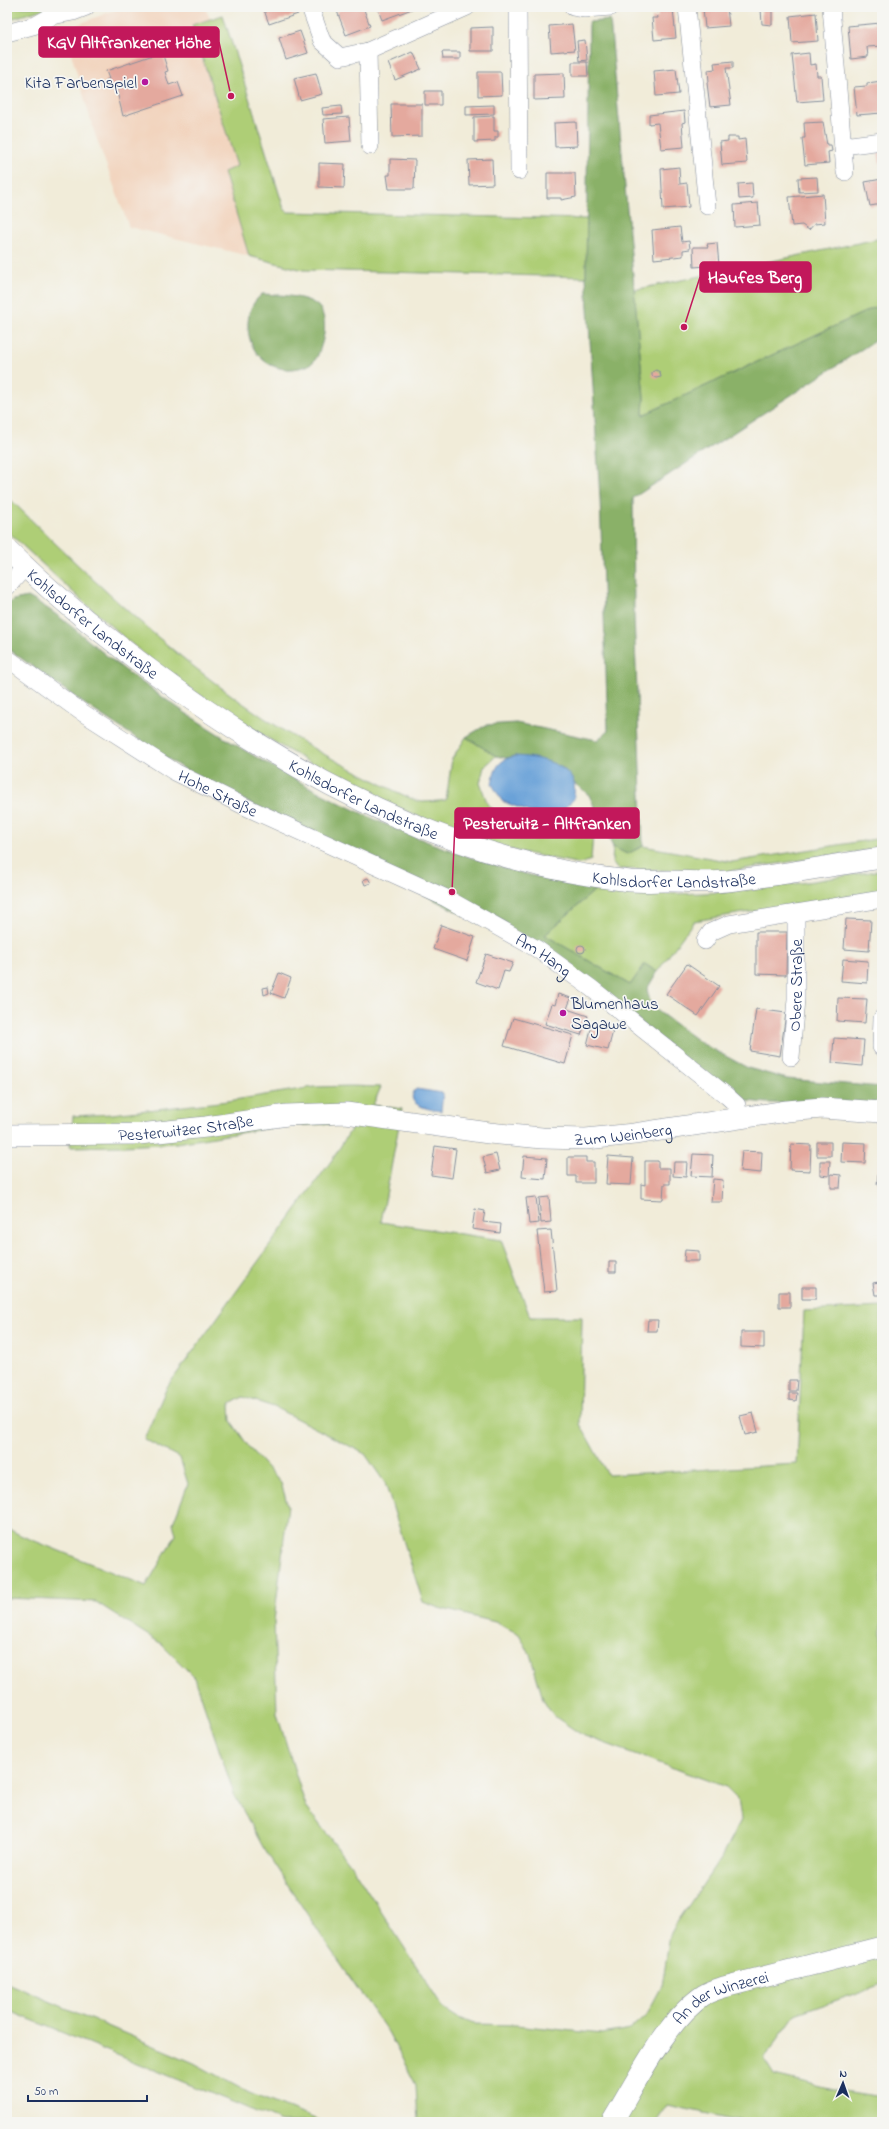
<svg xmlns="http://www.w3.org/2000/svg" width="889" height="2129" viewBox="0 0 889 2129" font-family="'Indie Flower',sans-serif">
<style>
.built{fill:#f2d4be}
.green{fill:#aece76;stroke:#647e6a;fill-rule:evenodd}
.forest{fill:#8ab167;stroke:#527062}
.water{fill:#6aa2d8;stroke:#42689b}
.building{fill:#e4a99e}
.lines{fill:none;stroke-linecap:round;stroke-linejoin:round}
.minor-casing{stroke:#868e9c;stroke-width:18}
.tertiary-casing{stroke:#868e9c;stroke-width:22}
.minor{stroke:#fff;stroke-width:17}
.tertiary{stroke:#fff;stroke-width:21}
.poi-dot{fill:#b5179e;stroke:#f6f6f2;stroke-width:1.5}
.labels{text-anchor:middle;stroke-width:3.5;stroke-linejoin:round;paint-order:stroke}
.poi-label{font-size:17px;fill:#1b2f5e;stroke:#f6f6f2;text-anchor:end}
.street-label{font-size:17px;fill:#1b2f5e;stroke:#f6f6f2}
.leader{fill:none;stroke:#c2185b;stroke-width:1.5}
.callout-dot{fill:#c2185b;stroke:#f6f6f2;stroke-width:1.5}
.callout{fill:#c2185b;stroke:#c2185b;stroke-width:1.5}
.callout-label{font-size:18px;text-anchor:middle;font-weight:bold;fill:#fff}
</style>
<rect width="100%" height="100%" fill="#f6f6f2"/>
<filter id="ink" filterUnits="userSpaceOnUse"><feTurbulence type="fractalNoise" baseFrequency=".025" numOctaves="2"/><feDisplacementMap in="SourceGraphic" scale="8" xChannelSelector="R" yChannelSelector="G"/><feConvolveMatrix kernelMatrix="1 2 1 2 8 2 1 2 1" color-interpolation-filters="sRGB"/></filter>
<filter id="wash" filterUnits="userSpaceOnUse"><feTurbulence type="fractalNoise" baseFrequency=".012" numOctaves="4" result="noise"/><feDisplacementMap in="SourceGraphic" scale="16" xChannelSelector="R" yChannelSelector="G"/><feGaussianBlur stdDeviation="0.9" result="paint"/><feColorMatrix in="noise" values="0 0 0 0 0 0 0 0 0 0 0 0 0 0 0 0 0 1.4 0 .05"/><feComposite in="paint" operator="in"/></filter>
<g filter="url(#wash)">
<rect width="100%" height="100%" fill="#f1ecd9"/>
<!-- built -->
<path class="built" d="M122 7H205L210 19 192 26 237 167 224 172 249 256 129 227 95 134 64 30Z"/>
<!-- green -->
<path class="green" d="M7 7H50L7 20Z
M223 15 284 209 288 212 587 219 586 277 303 270 249 256 224 172 237 166 192 25Z
M882 238V304L643 415 644 398 634 290Z
M7 496C114 602 225 708 362 774 374 780 410 800 422 802 430 802 438 801 446 800L452 759 466 737 496 756 484 767 480 783 488 805 494 810 527 823 553 826 577 820 587 824 593 834 591 860 580 864C548 857 513 852 481 841 392 810 308 765 228 713 209 700 188 688 169 674 112 630 60 580 7 531Z
M882 838V848L723 872 617 869 612 862 613 847 627 854 643 846 732 862Z
M882 870V891L694 921 657 972 645 964 630 985 545 935 596 889C632 892 667 895 703 893 763 891 823 879 882 870Z
M350 1086 381 1087 373 1105 402 1109 381 1222 501 1240 530 1317H582L580 1424 608 1475 797 1464 804 1311 882 1307V1984L795 2015 764 2059 774 2075 837 2090 882 2097V2122H747L667 2105 655 2122H418L416 2085 388 2032 328 1946 263 1847 234 1794 195 1678 160 1643 96 1602 7 1598V1528L20 1535 146 1586 176 1535 173 1523 188 1484 180 1458 144 1439 167 1387 334 1157 353 1126 333 1124 283 1126 177 1143 125 1146 70 1147 73 1116 112 1114 228 1101 314 1087ZM243 1397 274 1407 365 1454 385 1483 423 1602 439 1608 495 1622 519 1634 530 1654 543 1699 554 1716 582 1735 726 1787 738 1799 741 1820 723 1855 676 1924 670 1935 662 1986 647 2014 630 2029 602 2034 516 2025 474 2024 458 2018 444 2009 353 1868 306 1807 277 1714 274 1621 288 1506 281 1483 251 1450 231 1421 230 1404Z
M7 1983 194 2063 249 2093 323 2122H281L7 2010Z"/>
<!-- forest -->
<path class="forest" d="M610 20 644 398 643 415 882 304V336L633 498 634 616 643 846 627 854 613 847 589 795 574 783 563 768 515 756 506 758 496 756 466 737 486 725 516 723 597 740 608 731 600 498 586 277 589 22Z
M262 294C277 295 313 295 321 310 326 320 325 333 322 343 320 349 318 358 313 362 308 367 299 368 293 369 265 371 247 349 248 323 249 310 252 303 262 294Z
M28 597C56 611 81 635 106 655 131 676 160 695 187 714 283 777 385 832 495 865 528 876 562 882 596 889L545 935 630 985 645 964 657 972 647 989 651 1006 701 1043 748 1068 787 1079 882 1087V1105L768 1103 746 1101 719 1086 591 982 179 766 86 705 7 648V605L13 600Z"/>
<!-- water -->
<path class="water" d="M515 756C534 757 566 761 574 783 575 787 574 794 574 799L559 813 529 812 502 801 492 784C495 768 498 760 515 756Z
M416 1089 443 1093 441 1111C431 1110 402 1105 416 1089Z"/>
<g id="blocks">
<!-- building -->
<path class="building" d="M263 7H295L298 14 269 24Z
M347 7H363L370 26 346 35 337 11Z
M377 7H411L412 9 382 20Z
M714 7H727L729 26 705 28 703 8Z
M673 9 676 38 654 40 652 18H658L657 11Z
M761 9H772V25L762 24Z
M816 13 818 41 792 43 790 16Z
M881 23 882 46 867 47 868 57 851 59 848 26Z
M572 24 575 50 551 52 549 26Z
M493 27V51H470V28Z
M300 31 308 53 286 60 279 38Z
M585 40 587 60 579 61 577 41Z
M162 52 168 71 165 72 169 85 178 82 183 96 123 116 116 88 109 90 106 80 109 79 106 71Z
M413 52 421 69 395 80 388 63Z
M442 52H460V59H443Z
M809 53 810 65 816 64 817 76H821L823 100 797 102 792 55Z
M733 61V68H726L731 105 710 107 707 83 709 82 708 70 715 69 714 63Z
M572 62H587L588 76H572Z
M676 69 679 94 656 96 654 71Z
M478 72H501L502 95 478 96Z
M316 73 322 94 300 100 294 78Z
M564 73 565 99 534 100V74Z
M882 81V113L857 115 854 87 867 86V83Z
M425 91H441V105H425Z
M391 104H422V136L392 137Z
M494 105V114L466 115V106Z
M341 106 342 114 323 115 322 108Z
M684 111 685 122 682 123 684 147 661 149 658 123 649 124V115Z
M494 116V131H498V137H495V141L474 142V117Z
M349 117 351 141 325 143 323 119Z
M576 122 577 146 555 147 554 123Z
M823 122 827 145H831L832 151 828 152 829 163 805 165 802 138H805L804 123Z
M728 137H738V140L745 139 747 163 722 165 720 142 728 141Z
M882 148V162L880 163 877 149Z
M390 159 415 160 414 189H389L387 175H390Z
M492 159 493 184 469 185 468 160Z
M319 163 345 164 344 188 319 187Z
M679 167 680 184 687 183 689 207 663 209 661 169Z
M547 173H575L576 197 561 200V198H547Z
M817 177 818 191 799 192 798 178Z
M882 179V204L870 206 865 182Z
M752 183 753 198 739 199 738 184Z
M823 194 825 223 814 224 809 230 802 225 792 226 789 197Z
M758 203 760 225 735 227 734 205Z
M680 227 682 242 689 241 690 249 683 250V256L654 259 652 230Z
M717 243 719 265 694 267 693 247H708L707 244Z
M656 370 660 372 661 377 656 378 652 376V372Z
M368 878 371 883 365 885 363 880Z
M846 919 871 920 869 951 844 949Z
M441 925 475 937 467 961 433 949Z
M756 932H787L786 975 756 974Z
M577 949a4 4 0 1 1 8 0a4 4 0 1 1-8 0Z
M486 954 513 963 509 972 504 971 498 990 476 982Z
M843 959 868 961 867 983 841 981Z
M687 964 719 986 698 1016 666 994Z
M279 973 291 978 284 998 271 993Z
M268 987 269 993 264 995 263 988Z
M558 994 571 998 567 1009 588 1016 581 1035 545 1024 552 1004 555 1005Z
M838 998 867 999 865 1023 837 1021Z
M756 1009 786 1013 780 1056 750 1051Z
M513 1018 573 1035 565 1064 504 1046Z
M592 1025 613 1031 608 1050 587 1045Z
M834 1038 864 1040 862 1066 832 1063Z
M817 1142H831V1156H817Z
M842 1142 866 1143 865 1163 841 1162Z
M791 1144 811 1145 810 1171 790 1170Z
M435 1146 456 1149 452 1178 431 1175Z
M742 1151 762 1152 761 1173 740 1171Z
M496 1154 500 1170 487 1173 483 1157Z
M693 1154 713 1155 712 1177 691 1176Z
M524 1156 547 1158 545 1179 522 1177Z
M608 1156 633 1158 631 1185 606 1184Z
M568 1157H586V1162H594V1183H576V1176H568Z
M879 1160 882 1161V1186L877 1185Z
M645 1161H658V1168H670V1184H664L663 1200 641 1199V1184L645 1185Z
M820 1161H830L829 1176 820 1175Z
M674 1162H687L686 1177 673 1176Z
M831 1174 841 1175 840 1188H831Z
M713 1179 723 1180 722 1202H711Z
M536 1197 539 1223 529 1224 526 1198Z
M549 1197 551 1222 541 1223 539 1198Z
M475 1209 485 1211 483 1222 501 1224 500 1233 472 1229Z
M551 1230 557 1291 544 1292 537 1231Z
M685 1250 699 1251V1261H684Z
M609 1262H616V1272H609Z
M879 1282 881 1295H875L873 1283Z
M802 1287H816V1299H802Z
M779 1292H790V1307H779Z
M648 1320H658L657 1331H647Z
M741 1332H764V1348L741 1347Z
M789 1380H797L796 1391H789Z
M789 1393H797L796 1401 789 1400Z
M753 1413 758 1432 745 1435 740 1416Z"/>
</g>
</g>
<g filter="url(#ink)">
<use href="#blocks" fill-opacity="0" stroke="#868e9c" stroke-width="1"/>
<g class="lines">
<defs>
<g id="minor">
<path d="M310 7 322 41 340 57 368 51 467 7"/>
<path d="M518 7 519 171"/>
<path d="M573 7 585 9 611 7"/>
<path d="M687 7 707 206"/>
<path d="M831 7 845 172"/>
<path d="M7 33 36 25 52 16 73 12 86 7"/>
<path d="M368 51 370 146"/>
<path d="M843 146 882 141"/>
<path d="M7 587 25 567"/>
<path id="s1" d="M7 658 80 711 175 772 246 807 446 898 537 949 591 988 727 1096 737 1105 738 1118"/>
<path d="M705 941 711 932 729 924 882 899"/>
<path d="M881 1047 882 1018"/>
<path id="s2" d="M791 1057 796 999V913"/>
</g>
<g id="tertiary">
<path id="s3" d="M7 549C50 592 97 630 145 666 286 772 451 863 630 881 643 882 656 881 669 881 688 881 708 883 727 881 779 876 831 865 882 858"/>
<path id="s4" d="M7 1135 139 1134 206 1127 287 1115 346 1113 489 1133 542 1138 586 1139 634 1134 787 1111 822 1108 882 1112"/>
<path id="s5" d="M612 2122C636 2083 666 2020 704 1995 710 1991 718 1989 724 1987L882 1947"/>
</g>
</defs>
<!-- minor casing -->
<use href="#minor" class="minor-casing"/>
<!-- tertiary casing -->
<use href="#tertiary" class="tertiary-casing"/>
<!-- minor -->
<use href="#minor" class="minor"/>
<!-- tertiary -->
<use href="#tertiary" class="tertiary"/>
</g>
</g>
<!-- markers -->
<g class="poi-dot">
<circle cx="145" cy="82" r="4"/>
<circle cx="563" cy="1013" r="4"/>
</g>
<g class="labels">
<!-- poi labels -->
<g class="poi-label">
<text x="137" y="88">Kita Farbenspiel</text>
<text x="571" y="1009" text-anchor="start">Blumenhaus<tspan x="571" dy="20">Sagawe</tspan></text>
</g>
<!-- street labels -->
<g class="street-label">
<text dy="6" stroke="none"><textPath href="#s3" startOffset="114">Kohlsdorfer Landstraße</textPath></text>
<text dy="6" stroke="none"><textPath href="#s1" startOffset="251">Hohe Straße</textPath></text>
<text dy="6" stroke="none"><textPath href="#s3" startOffset="438">Kohlsdorfer Landstraße</textPath></text>
<text dy="6" stroke="none"><textPath href="#s3" startOffset="762">Kohlsdorfer Landstraße</textPath></text>
<text dy="6" stroke="none"><textPath href="#s1" startOffset="615">Am Hang</textPath></text>
<text dy="6" stroke="none"><textPath href="#s2" startOffset="72">Obere Straße</textPath></text>
<text dy="6" stroke="none"><textPath href="#s4" startOffset="179">Pesterwitzer Straße</textPath></text>
<text dy="6" stroke="none"><textPath href="#s4" startOffset="619">Zum Weinberg</textPath></text>
<text dy="6" stroke="none"><textPath href="#s5" startOffset="172">An der Winzerei</textPath></text>
</g>
</g>
<!-- callouts -->
<path class="leader" d="M231 96L219 42M684 327L700 277M452 892L455 823"/>
<g class="callout-dot">
<circle cx="231" cy="96" r="4"/>
<circle cx="684" cy="327" r="4"/>
<circle cx="452" cy="892" r="4"/>
</g>
<g class="callout">
<rect x="39" y="27" width="180" height="30" rx="4"/>
<rect x="700" y="262" width="111" height="30" rx="4"/>
<rect x="455" y="808" width="184" height="30" rx="4"/>
</g>
<g class="callout-label">
<text x="129" y="48">KGV Altfrankener Höhe</text>
<text x="755" y="283">Haufes Berg</text>
<text x="547" y="829">Pesterwitz - Altfranken</text>
</g>
<!-- margin -->
<rect width="889" height="2129" fill="none" stroke="#f6f6f2" stroke-width="24"/>
<!-- north arrow -->
<g transform="translate(843 2083) rotate(2)" stroke="#f6f6f2" stroke-width="3" paint-order="stroke">
<path d="M0-3L7 15L0 10L-7 15Z" fill="#1b2f5e"/>
<text y="-6" font-size="11" font-weight="bold" text-anchor="middle" fill="#1b2f5e">N</text>
</g>
<!-- scale -->
<path d="M28 2095v6h119v-6" fill="none" stroke="#1b2f5e" stroke-width="2"/>
<text x="34" y="2095" font-size="12" fill="#1b2f5e" stroke="#f6f6f2" stroke-width="3" paint-order="stroke">50 m</text>
</svg>
